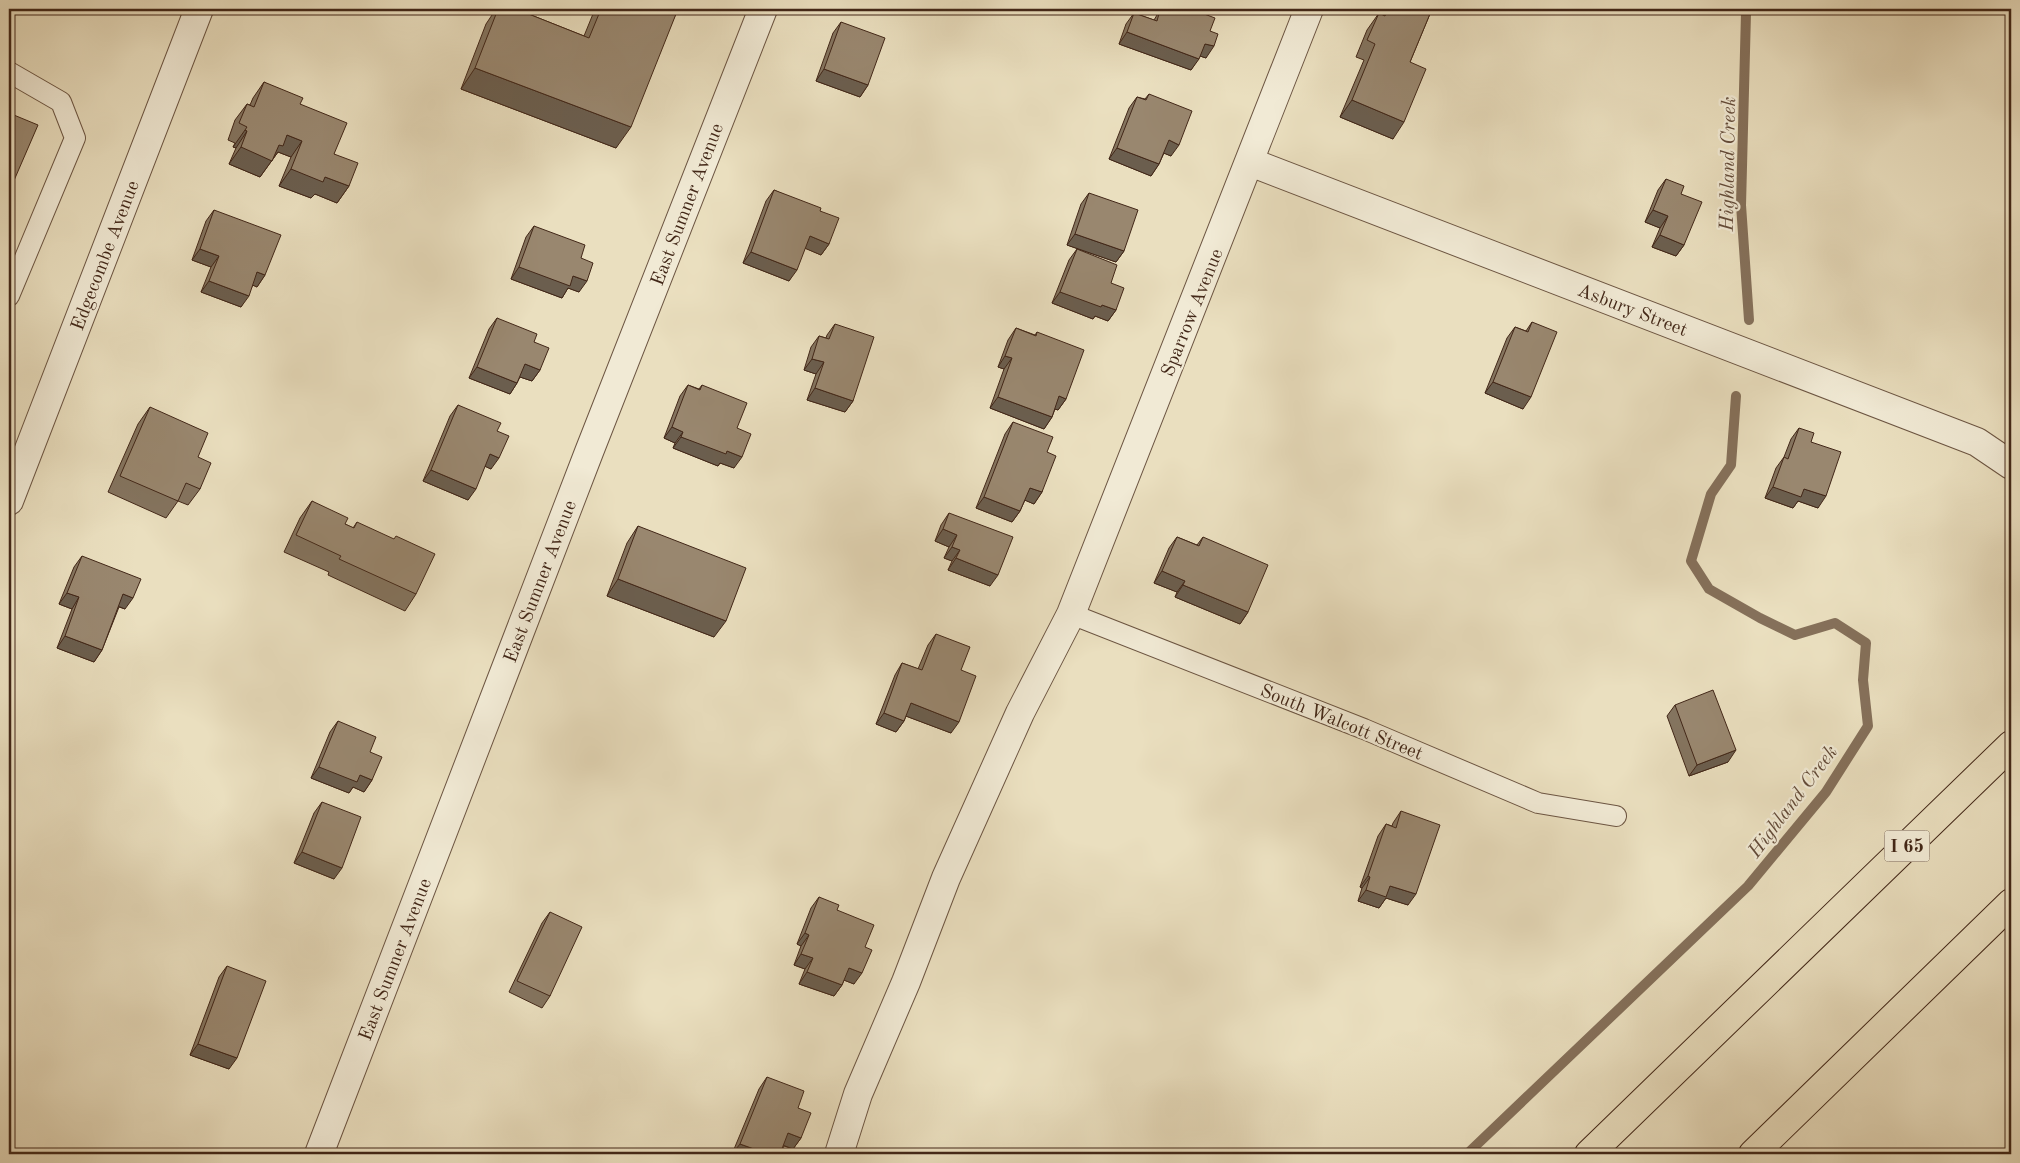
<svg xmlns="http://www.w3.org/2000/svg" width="2020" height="1163" viewBox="0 0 2020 1163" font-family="'Old Standard TT',serif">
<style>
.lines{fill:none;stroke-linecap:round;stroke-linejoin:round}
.stream{stroke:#85705a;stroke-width:10}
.service-casing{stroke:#6c5542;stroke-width:22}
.minor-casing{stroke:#6c5542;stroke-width:30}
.motorway-casing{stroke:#422718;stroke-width:30}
.service{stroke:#f1ead5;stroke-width:20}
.minor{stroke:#f1ead5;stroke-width:28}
.motorway{stroke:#eadfbf;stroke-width:28}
.wall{fill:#84745f;stroke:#422718}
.shaded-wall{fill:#6b5e4e;stroke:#422718}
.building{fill:#99876f;stroke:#422718}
.labels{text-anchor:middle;stroke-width:4.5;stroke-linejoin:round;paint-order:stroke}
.shield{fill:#f1ead5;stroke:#766251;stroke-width:1}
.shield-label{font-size:18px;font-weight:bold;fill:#422718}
.street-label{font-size:19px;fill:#422718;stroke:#f1ead5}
.water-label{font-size:20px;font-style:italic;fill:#634b39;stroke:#f1ead5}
</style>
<rect width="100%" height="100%" fill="#eadfbf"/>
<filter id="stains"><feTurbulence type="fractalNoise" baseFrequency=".004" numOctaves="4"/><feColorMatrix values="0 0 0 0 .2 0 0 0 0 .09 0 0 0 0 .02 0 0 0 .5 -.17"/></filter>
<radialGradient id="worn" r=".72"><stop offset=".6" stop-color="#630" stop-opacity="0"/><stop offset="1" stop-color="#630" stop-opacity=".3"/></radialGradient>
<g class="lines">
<!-- stream -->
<path class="stream" d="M1748 9 1746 13 1741 205 1749 320
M1467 1154 1748 886 1826 792 1868 726 1863 680 1866 643 1835 623 1795 635 1760 618 1709 589 1691 561 1711 494 1731 465 1736 396"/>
<defs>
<path id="service" d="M9 72 61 102 75 138 9 296
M1071 614 1364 729 1538 803 1616 816"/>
<path id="minor" d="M1250 162 1977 442 2011 465
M9 501 199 9
M319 1154 589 452 763 9
M839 1154 858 1094 906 982 946 878 1020 713 1071 614 1309 9"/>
<path id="motorway" d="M1589 1154 2011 745
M1753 1154 2011 903"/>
</defs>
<!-- service casing -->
<use href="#service" class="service-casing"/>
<!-- minor casing -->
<use href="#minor" class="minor-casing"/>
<!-- motorway casing -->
<use href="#motorway" class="motorway-casing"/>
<!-- service -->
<use href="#service" class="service"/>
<!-- minor -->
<use href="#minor" class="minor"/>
<!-- motorway -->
<use href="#motorway" class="motorway"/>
</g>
<!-- wall -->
<path class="wall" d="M496 9H516L584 36 595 9H678L616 148 461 89 486 24Z
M1167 9H1191L1210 31 1206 58 1200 56 1191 70 1119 44 1126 24 1134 13 1154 20 1160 10 1165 12Z
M1383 9H1432L1410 62 1393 139 1340 117 1364 60 1356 57 1367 30 1379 13 1381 14Z
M841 22 868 85 860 97 816 81 833 33Z
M264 82 300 104 334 154 349 186 337 203 315 194 311 198 279 186 291 157 278 152 260 177 229 164 236 148 233 147 235 143 228 140 235 120 247 104 250 105 253 98Z
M1149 94 1171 156 1164 153 1159 164 1151 176 1109 159 1129 108 1137 97 1145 99Z
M1666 179 1681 194 1684 245 1676 256 1652 247 1660 228 1645 222 1658 190Z
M774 190 820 211 829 244 821 255 805 248 789 281 743 263 766 201Z
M1089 193 1124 251 1116 262 1067 245 1081 204Z
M214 210 265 275 257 287 253 285 241 307 201 292 211 267 192 260 206 221Z
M534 226 581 258 579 292 568 288 562 298 511 279 526 237Z
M1077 249 1111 283 1116 310 1108 321 1095 316 1093 319 1052 303 1069 260Z
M497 318 534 342 540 370 532 381 520 377 517 383 510 394 469 378 489 329Z
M1532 322 1523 409 1485 393 1507 338 1515 327 1526 331Z
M835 324 853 401 845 412 807 400 816 374 804 370 811 347 819 336 826 338 827 335Z
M1016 328 1035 335 1037 332 1066 399 1058 410 1055 409 1052 417 1044 429 990 408 1004 369 998 367 1008 340Z
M688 385 699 389 702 385 737 428 734 468 720 463 718 466 673 448 675 443 664 438 680 396Z
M458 405 497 431 491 469 485 466 468 500 423 481 450 416Z
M150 407 198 457 200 489 188 505 178 501 166 518 108 492 138 424Z
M1013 422 1047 452 1042 492 1034 504 1025 500 1020 511 1012 522 976 508 1005 434Z
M1799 428 1811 442 1818 508 1798 501 1793 508 1765 498 1776 468 1784 457 1791 439Z
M312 501 345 524 353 528 357 522 416 594 405 611 328 575 329 572 284 552 300 518Z
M949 513 990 586 948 570 952 561 944 558 949 547 935 541 941 525Z
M638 526 714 637 607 596 627 543Z
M1177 537 1197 545 1203 537 1248 612 1240 624 1175 597 1177 592 1154 583 1169 548Z
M82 556 125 609 119 607 102 650 94 662 57 648 72 609 59 604 74 567Z
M936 634 951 733 906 716 904 721 896 732 876 724 895 675 902 663 918 669 928 645Z
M1675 705 1728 762 1689 776 1667 716Z
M338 721 370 752 372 780 364 792 353 787 349 793 311 778 330 732Z
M322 802 334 879 294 863 314 813Z
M1401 811 1408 905 1386 898 1379 908 1358 901 1362 888 1360 887 1378 836 1386 824 1392 826 1393 823Z
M819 897 837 910 865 947 854 984 844 980 842 985 834 996 799 984 805 969 794 965 801 946 797 944 811 908Z
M550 912V996L542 1008 509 992 542 923Z
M227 966 229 1069 190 1055 219 977Z
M767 1077 798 1108 801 1138 793 1149 784 1146 780 1154H732L759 1089Z"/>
<!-- shaded-wall -->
<path class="shaded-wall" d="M1127 32 1199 59 1191 70 1119 44Z
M1205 44 1214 46 1206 58 1197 55Z
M475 68 631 127 616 148 461 89Z
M824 69 868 85 860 97 816 81Z
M1352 100 1404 122 1393 139 1340 117Z
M245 130 247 131 236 148 233 147Z
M287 135 302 141 291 157 278 152 260 177 229 164 241 147 279 145Z
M1169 140 1179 145 1171 156 1161 152Z
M1117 148 1159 164 1151 176 1109 159Z
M291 169 325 177 349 186 337 203 315 194 311 198 279 186Z
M1653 210 1668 216 1660 228 1645 222Z
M1075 234 1124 251 1116 262 1067 245Z
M1660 235 1684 245 1676 256 1652 247Z
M810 236 829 244 821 255 802 247Z
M200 249 219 256 211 267 192 260Z
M751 252 797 270 789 281 743 263Z
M519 267 573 276 587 281 579 292 568 288 562 298 511 279Z
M257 272 265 275 257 287 250 284Z
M209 281 249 296 241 307 201 292Z
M1060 292 1102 305 1116 310 1108 321 1095 316 1093 319 1052 303Z
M1005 356 1012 358 1004 369 998 367Z
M812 359 824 362 816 374 804 370Z
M525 364 540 370 532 381 517 376Z
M477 367 517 383 510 394 469 378Z
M1493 382 1531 397 1523 409 1485 393Z
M815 388 853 401 845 412 807 400Z
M1059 396 1066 399 1058 410 1052 408Z
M998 397 1052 417 1044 429 990 408Z
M672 427 683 432 675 443 664 438Z
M681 437 727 451 742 457 734 468 720 463 718 466 673 448Z
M490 454 499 458 491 469 482 465Z
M431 470 476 489 468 500 423 481Z
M1773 487 1804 489 1826 496 1818 508 1798 501 1793 508 1765 498Z
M1030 488 1042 492 1034 504 1022 499Z
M984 497 1020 511 1012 522 976 508Z
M943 529 957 535 949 547 935 541Z
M952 547 960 550 952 561 944 558Z
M956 558 998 575 990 586 948 570Z
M1162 571 1185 581 1177 592 1154 583Z
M618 579 726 621 714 637 607 596Z
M1183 585 1248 612 1240 624 1175 597Z
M67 593 79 597 72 609 59 604Z
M123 594 133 598 125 609 115 605Z
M65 636 102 650 94 662 57 648Z
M911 703 959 722 951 733 903 715Z
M884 713 904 721 896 732 876 724Z
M1736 750 1728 762 1689 776 1697 765Z
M319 767 360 775 372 780 364 792 353 787 349 793 311 778Z
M302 852 342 868 334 879 294 863Z
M1368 876 1370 877 1362 888 1360 887Z
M1390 886 1416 894 1408 905 1386 898 1379 908 1358 901 1366 890Z
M805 933 809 935 801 946 797 944Z
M801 954 813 958 805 969 794 965Z
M849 968 862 973 854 984 841 979Z
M807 972 842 985 834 996 799 984Z
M198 1044 237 1058 229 1069 190 1055Z
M788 1133 801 1138 793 1149 780 1144Z
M740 1144 768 1154H732Z"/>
<!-- building -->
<path class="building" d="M498 9H516L589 38 601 9H678L631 127 475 68Z
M1170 9H1191L1215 18 1210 31 1218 34 1214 46 1205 44 1199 59 1127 32 1134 13 1157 21 1160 10 1168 13Z
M1388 9H1432L1410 62 1426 69 1404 122 1352 100 1375 44 1367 40 1379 13 1385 16Z
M841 22 885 38 868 85 824 69Z
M264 82 303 98 300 104 347 123 334 154 358 163 349 186 325 177 323 182 291 169 302 141 287 135 283 146 279 145 272 161 241 147 247 131 245 130 247 127 239 123 247 104 254 107Z
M1149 94 1192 111 1179 145 1169 140 1159 164 1117 148 1137 97 1146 100Z
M9 113 38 125 9 192Z
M1666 179 1684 186 1681 194 1702 202 1684 245 1660 235 1668 216 1653 210Z
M774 190 821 208 820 211 839 218 829 244 810 236 797 270 751 252Z
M1089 193 1138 210 1124 251 1075 234Z
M214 210 281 235 265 275 257 272 249 296 209 281 219 256 200 249Z
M534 226 585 245 581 258 593 263 587 281 573 276 570 286 519 267Z
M1077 249 1117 265 1111 283 1124 288 1116 310 1102 305 1101 307 1060 292Z
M497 318 537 334 534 342 549 348 540 370 525 364 517 383 477 367Z
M1532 322 1557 332 1531 397 1493 382 1515 327 1528 332Z
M835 324 874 337 853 401 815 388 824 362 812 359 819 336 829 339Z
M1016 328 1036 336 1037 332 1084 350 1066 399 1059 396 1052 417 998 397 1012 358 1005 356Z
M688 385 700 390 702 385 747 403 737 428 751 434 742 457 727 451 726 454 681 437 683 432 672 427Z
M458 405 501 423 497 431 509 436 499 458 490 454 476 489 431 470Z
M150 407 208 433 198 457 211 463 200 489 186 483 178 501 120 476Z
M1013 422 1053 437 1047 452 1056 456 1042 492 1030 488 1020 511 984 497Z
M1799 428 1814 433 1811 442 1841 452 1826 496 1804 489 1801 497 1773 487 1784 457 1788 459Z
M312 501 348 518 345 524 354 528 357 522 394 539 396 536 435 554 416 594 339 559 341 556 296 535Z
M949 513 1013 537 998 575 956 558 960 550 952 547 957 535 943 529Z
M638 526 746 568 726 621 618 579Z
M1177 537 1199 546 1203 537 1268 565 1248 612 1183 585 1185 581 1162 571Z
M82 556 141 579 133 598 123 594 102 650 65 636 79 597 67 593Z
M936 634 970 647 961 670 976 676 959 722 911 703 904 721 884 713 902 663 922 670Z
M1713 690 1736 750 1697 765 1675 705Z
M338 721 376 737 370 752 382 757 372 780 360 775 357 782 319 767Z
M322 802 361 817 342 868 302 852Z
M1401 811 1440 825 1416 894 1390 886 1386 897 1366 890 1370 877 1368 876 1386 824 1396 828Z
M819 897 839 905 837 910 874 925 865 947 872 950 862 973 849 968 842 985 807 972 813 958 801 954 809 935 805 933Z
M550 912 582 927 550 996 517 981Z
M227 966 266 981 237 1058 198 1044Z
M767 1077 804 1091 798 1108 811 1113 801 1138 788 1133 780 1154H768L740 1144Z"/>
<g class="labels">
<!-- shield labels -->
<rect class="shield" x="1884.5" y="830.5" width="45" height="31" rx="4"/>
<g class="shield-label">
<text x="1907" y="852">I 65</text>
</g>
<!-- street labels -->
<g class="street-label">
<text transform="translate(686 204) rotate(-69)" y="7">East Sumner Avenue</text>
<text transform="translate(104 255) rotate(-69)" y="7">Edgecombe Avenue</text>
<text transform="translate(1633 309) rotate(21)" y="7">Asbury Street</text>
<text transform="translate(1191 312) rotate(-68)" y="7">Sparrow Avenue</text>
<text transform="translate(539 581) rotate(-69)" y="7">East Sumner Avenue</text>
<text transform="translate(1342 721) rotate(22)" y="7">South Walcott Street</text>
<text transform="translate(394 959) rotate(-69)" y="7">East Sumner Avenue</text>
</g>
<!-- water labels -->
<g class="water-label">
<text transform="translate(1727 164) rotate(-89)" y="7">Highland Creek</text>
<text transform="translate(1792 801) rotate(-53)" y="7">Highland Creek</text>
</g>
</g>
<!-- margin -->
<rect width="2020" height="1163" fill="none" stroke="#eadfbf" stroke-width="30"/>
<rect x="10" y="10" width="2000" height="1143" fill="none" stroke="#422718" stroke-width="2.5"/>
<rect x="15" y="15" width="1990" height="1133" fill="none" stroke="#422718"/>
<rect width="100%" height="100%" filter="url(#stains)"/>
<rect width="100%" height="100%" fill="url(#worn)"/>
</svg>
